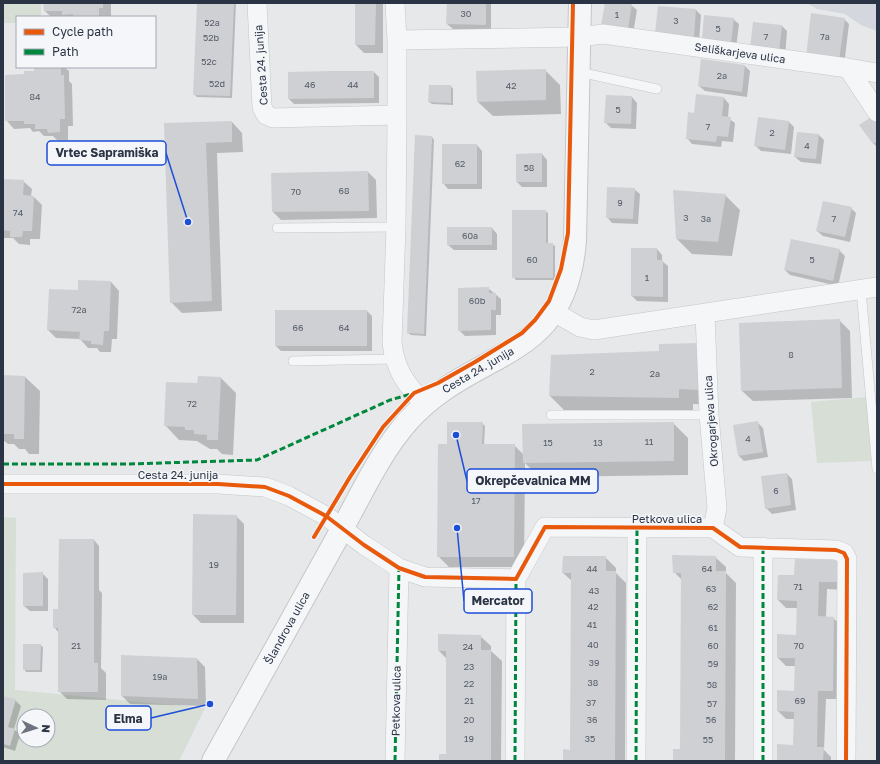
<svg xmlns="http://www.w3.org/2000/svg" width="880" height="764" viewBox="0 0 880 764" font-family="'Golos Text',sans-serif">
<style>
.built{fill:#d4d7dd}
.green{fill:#d6ded6;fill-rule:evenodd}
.shadow{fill:#0003}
.building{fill:#ced0d3}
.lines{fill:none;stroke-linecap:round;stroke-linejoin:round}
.service-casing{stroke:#c4c6c8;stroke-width:10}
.minor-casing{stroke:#c4c6c8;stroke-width:20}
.tertiary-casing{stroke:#c4c6c8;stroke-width:24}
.service{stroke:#f5f6f7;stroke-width:9}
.minor{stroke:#f5f6f7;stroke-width:19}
.tertiary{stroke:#f5f6f7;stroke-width:22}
.quiet{stroke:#00873e;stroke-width:3;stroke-dasharray:6 3;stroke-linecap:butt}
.cycleway-casing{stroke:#f4f6f9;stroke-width:6}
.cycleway{stroke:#e8590c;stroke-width:4}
.labels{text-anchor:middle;stroke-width:3;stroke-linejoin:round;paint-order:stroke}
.number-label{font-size:9px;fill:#545c69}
.street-label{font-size:11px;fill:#2b3445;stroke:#f4f6f9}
.leader{fill:none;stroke:#1d4ed8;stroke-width:1.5}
.callout-dot{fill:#1d4ed8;stroke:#f4f6f9;stroke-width:1.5}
.callout{fill:#f4f6f9;stroke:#1d4ed8;stroke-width:1.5}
.callout-label{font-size:12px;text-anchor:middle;font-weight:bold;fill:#2b3445}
</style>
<rect width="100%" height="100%" fill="#e6e8ea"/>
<!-- built -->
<path class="built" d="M807 3H877V31L861 25 845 14 817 9Z"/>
<!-- green -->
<path class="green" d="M3 3H41V17H17V23H3Z
M867 397 871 461 817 463 811 402Z
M3 517 16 518 15 690 205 708 179 761H3ZM24 716H48V740H24Z"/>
<!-- shadow -->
<path class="shadow" d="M44 3H111V16L51 17 44 10Z
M198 3H236L232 98 197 97 194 94Z
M356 3H383V53H364L356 45Z
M448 3H491V30L453 29 447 24Z
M606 3H625L631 5 637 10 633 34 602 25Z
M659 7 696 10 701 15 699 42 661 38Z
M733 19 739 24 736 48 708 45Z
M844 19 849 24 844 66 812 62Z
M754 23 782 26 787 31 785 57Z
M745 66 750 71 747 97 705 91 699 86Z
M35 67H64L69 71V81L72 84 73 126H68V140H57L53 136H44L39 131 33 132 30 128 14 129 6 120 25 75 35 72Z
M545 70 560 85 561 114 493 116 478 102Z
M374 72 379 77V103L294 104 289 99Z
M451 86 453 89V105L432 104 429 102Z
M632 97 637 103 636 129 611 128 605 122Z
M724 98 729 104 728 118 735 123 733 142 722 141 721 147 692 144 687 138 694 114Z
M875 119 877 122 876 146 873 143Z
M788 121 794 127 791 154 761 151 755 145Z
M232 122 242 133 243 152 217 153 222 311 182 313 171 302 165 124Z
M819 135 824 140 821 164 801 162 795 157Z
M432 137 434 140 426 336 411 335 408 333Z
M477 145 482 151V189H448L443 183Z
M542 154 547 160V187H522L517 182Z
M368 172 376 180 377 218 281 220 273 212Z
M3 180 23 181 32 189 31 197H34L42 205 40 239H30V245L19 244 13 238H3Z
M634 189 640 194 638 224 612 223 607 217Z
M725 195 740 210 732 256 692 254 677 239Z
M851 208 856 213 850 242 823 236 817 231Z
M545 211 548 213V244H552L555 246V280H516L513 277Z
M492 228 497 234V250H454L448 245Z
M657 249 662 255V261L668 266V302L637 301 632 296Z
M839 250 845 256 838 286 790 275 785 270Z
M111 282 119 291 117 339H112L111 352H100L97 348H88L80 339 56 338 48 330 78 291Z
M488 288 501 299V315H496V335L465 336 459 330Z
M367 311 372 316V351H281L276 346Z
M839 320 850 331 852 398 753 401 742 391Z
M660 352 714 405 693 404V412L565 411 550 396 552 356Z
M3 376 25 377 40 391 39 454H29L25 449H19L14 444H8L3 440Z
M199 377 221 378 236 393 233 455 222 454 217 449H210L197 441 179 440 165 425 198 384Z
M482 423 485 426 484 445H514L524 455 673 423 688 438V475L539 477 525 463 524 567H449L438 556Z
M758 423 763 428 768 457 744 461 739 456Z
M787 474 792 479 796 510 772 514 766 508Z
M236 516 244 524V623H201L193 615Z
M94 540 99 546V590L102 593 101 668 106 673V700L67 699 59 691V633L54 627 59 610Z
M605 557 616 568V573L626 583 625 761H564L571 751 572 581 563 573Z
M715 557 726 567V573L736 583 735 761H674L681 750 682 580 674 572Z
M838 561 845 590 827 589 826 617 833 618 842 626 841 699H826L824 750 831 757V761H778L794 746V719H786L778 711 795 692 796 666H786L778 658 797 636 798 608H786L778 600 795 577Z
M42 573 48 579V611H30L24 606Z
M480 636 491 646V651L502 661 501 761H440L447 756V659L439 651Z
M40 645 43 647 42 672H26L24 669Z
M197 659 205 667 206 706 130 704 122 696Z
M3 697 15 700 21 706 14 729 20 735 15 751 3 747Z"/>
<!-- building -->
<path class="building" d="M43 3H103V8H99V17H73V14L62 15V11H44Z
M197 3H234L230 96 193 95Z
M355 3H376L375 45H355Z
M447 3H486V25L446 24Z
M605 3 632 4 628 29 601 25Z
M658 6 696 9 694 37 655 33Z
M811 13 845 18 839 61 806 57Z
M704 15 734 18 731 43 702 40Z
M753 22 782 25 779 52 750 49Z
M701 59 745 65 742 92 698 86Z
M34 67H61V75H64L65 119H60V132L48 133 47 129H35V124H24V121H5V75L24 74V71H34Z
M546 69V100L477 102 476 71Z
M331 71H374V98L288 99V72Z
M429 85H451V103L428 102Z
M696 94 724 97 722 116 731 117 728 137 717 136 716 142 686 139 688 112 694 113Z
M606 95 632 96 631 124 604 123Z
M873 116 877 122V141L873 144 859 125Z
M758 117 789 121 785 150 754 146Z
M232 121V142L206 143 212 301 170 303 164 123Z
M797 132 819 134 816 159 794 157Z
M415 135 432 136 424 334 407 333Z
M442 144H477V184H442Z
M542 153V182H516V154Z
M368 171 369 211 272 212 271 173Z
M3 179 24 180 23 195 34 196 32 231H23L22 237H10V231L3 230Z
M607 187 635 188 633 219 606 218Z
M673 190 726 194 718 242 676 239Z
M823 201 852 207 845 237 816 231Z
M512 210H546V243H553V278H512Z
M447 227H492V245H447Z
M791 239 840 249 833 281 784 270Z
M631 248H657V260H663V297L631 296Z
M78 280 111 281 109 331H104L103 345 91 344V341L79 340 80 332 47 330 49 289 78 290Z
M489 287V293H496V310H491V330L458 331V288Z
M275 310H367V346H275Z
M840 319 842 388 741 391 739 323Z
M699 343V390L679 389V398L549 396 551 355 659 351V344Z
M3 375 25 376 24 439H14V434H3Z
M198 376 221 377 218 440H207V435L194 434V430H185V427L164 426 166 382 197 383Z
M758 421 763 452 738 456 733 425Z
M447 422H483L482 444H515L514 557H437L438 444H447Z
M674 422V461L523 463 522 424Z
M787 473 791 505 765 509 761 476Z
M193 514 237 515 236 615H192Z
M59 539H94V663H98V692H58V628H53V609H58Z
M672 555 716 556V571H726L725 761H673V749H680L681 573H673Z
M563 556H606V571H616L615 761H563V749L570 750 571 573H562Z
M795 559 838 560V582H819L818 616 834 617 833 691H818L817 747H824L823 761H777V744L793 745 794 712 777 711V690L794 691 795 658H777V634L796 635 797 601 777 600 778 575H794Z
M43 572V606H23V573Z
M438 634 481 635V650H491V761H439V754H446V651H438Z
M23 644H41L40 670H23Z
M121 655 197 658 198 699 121 696Z
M3 696 16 699 8 727 15 729 10 746 3 744Z"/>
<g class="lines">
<defs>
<path id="service" d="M579 72 657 89
M277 228 396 227
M861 290 877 469
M293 361 394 359
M551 415H709"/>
<path id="minor" d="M257 3 262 107 266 115 273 118 397 115V40L395 3
M397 40 579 37 603 34 848 68 877 112
M848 68 877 73
M397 115 396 227 392 343C395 369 406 386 426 404
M554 312 580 327 594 330 877 287
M705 314 709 415 717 508 713 528
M3 484H218L265 487 289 496 326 516 364 545 399 568 425 577 516 579 545 527 713 528 740 547 836 550 844 553 847 559 846 761
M395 761 399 568
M515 761 516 579
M636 761 637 528
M763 761V547"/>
<path id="tertiary" d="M213 761C254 687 296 612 337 538 360 498 378 455 408 421 475 346 566 365 575 240L580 3"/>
</defs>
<!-- service casing -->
<use href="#service" class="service-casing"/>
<!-- minor casing -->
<use href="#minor" class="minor-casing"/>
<!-- tertiary casing -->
<use href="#tertiary" class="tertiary-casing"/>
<!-- service -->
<use href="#service" class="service"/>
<!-- minor -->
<use href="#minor" class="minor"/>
<!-- tertiary -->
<use href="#tertiary" class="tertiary"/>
<!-- quiet -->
<path class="quiet" d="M3 464H128L257 460 390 400 411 394
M395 761 399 568
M515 761 516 579
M636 761 637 528
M763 761V547"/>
<defs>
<path id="cycleway" d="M3 484H218L265 487 289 496 326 516 364 545 399 568 425 577 516 579 545 527 713 528 740 547 836 550 844 553 847 559 846 761
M314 537 350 477 383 427 414 393 438 383 475 362 522 333 535 320 549 301 561 269 568 233 573 3"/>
</defs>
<!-- cycleway casing -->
<use href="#cycleway" class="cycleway-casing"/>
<!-- cycleway -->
<use href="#cycleway" class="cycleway"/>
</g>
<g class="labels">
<!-- number labels -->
<g class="number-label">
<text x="466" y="17">30</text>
<text x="617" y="18">1</text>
<text x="676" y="24">3</text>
<text x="212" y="26">52a</text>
<text x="718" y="32">5</text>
<text x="766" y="40">7</text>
<text x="825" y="40">7a</text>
<text x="211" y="41">52b</text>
<text x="209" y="65">52c</text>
<text x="722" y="79">2a</text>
<text x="217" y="87">52d</text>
<text x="310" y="88">46</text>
<text x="353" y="88">44</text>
<text x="511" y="89">42</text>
<text x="35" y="100">84</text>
<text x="618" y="113">5</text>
<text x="708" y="130">7</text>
<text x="772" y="136">2</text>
<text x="807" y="149">4</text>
<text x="460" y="167">62</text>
<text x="529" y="171">58</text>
<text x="344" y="194">68</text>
<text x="296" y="195">70</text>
<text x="620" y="206">9</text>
<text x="18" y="216">74</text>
<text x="686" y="221">3</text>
<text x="706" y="222">3a</text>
<text x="834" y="222">7</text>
<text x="470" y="239">60a</text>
<text x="532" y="263">60</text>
<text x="812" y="263">5</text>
<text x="647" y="281">1</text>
<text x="477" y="304">60b</text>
<text x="79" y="313">72a</text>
<text x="298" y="331">66</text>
<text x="344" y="331">64</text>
<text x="791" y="358">8</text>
<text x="592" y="375">2</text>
<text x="655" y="377">2a</text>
<text x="192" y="407">72</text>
<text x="748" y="442">4</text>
<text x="649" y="445">11</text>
<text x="548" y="446">15</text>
<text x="598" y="446">13</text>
<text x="776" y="494">6</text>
<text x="476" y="504">17</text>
<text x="214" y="568">19</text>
<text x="592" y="572">44</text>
<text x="707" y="572">64</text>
<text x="798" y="590">71</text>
<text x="711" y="592">63</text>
<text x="594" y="594">43</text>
<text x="593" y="610">42</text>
<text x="713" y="610">62</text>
<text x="592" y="628">41</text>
<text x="713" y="631">61</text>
<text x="593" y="648">40</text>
<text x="76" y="649">21</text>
<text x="713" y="649">60</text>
<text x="799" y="649">70</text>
<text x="468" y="650">24</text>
<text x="594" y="666">39</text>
<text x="713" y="667">59</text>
<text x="469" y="670">23</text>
<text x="160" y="680">19a</text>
<text x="593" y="686">38</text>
<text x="469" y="687">22</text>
<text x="712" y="688">58</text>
<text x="469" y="704">21</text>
<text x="800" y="704">69</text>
<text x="591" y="706">37</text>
<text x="712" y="707">57</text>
<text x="469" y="723">20</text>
<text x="592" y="723">36</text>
<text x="711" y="723">56</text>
<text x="469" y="742">19</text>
<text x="590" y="742">35</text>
<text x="708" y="743">55</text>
</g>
<!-- street labels -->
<g class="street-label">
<text transform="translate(740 53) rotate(8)" y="4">Seliškarjeva ulica</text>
<text transform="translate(261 65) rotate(-94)" y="4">Cesta 24. junija</text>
<text transform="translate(478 370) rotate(-30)" y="4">Cesta 24. junija</text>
<text transform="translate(711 421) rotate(-94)" y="4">Okrogarjeva ulica</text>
<text x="178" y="479">Cesta 24. junija</text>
<text x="667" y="523">Petkova ulica</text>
<text transform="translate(287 628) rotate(-61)" y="4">Šlandrova ulica</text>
<text transform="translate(396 701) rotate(-89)" y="4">Petkova ulica</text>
</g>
</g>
<!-- callouts -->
<path class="leader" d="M188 222L166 153M456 435L467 481M457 528L464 601M210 704L151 718"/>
<g class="callout-dot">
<circle cx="188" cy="222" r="4"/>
<circle cx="456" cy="435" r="4"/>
<circle cx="457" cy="528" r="4"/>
<circle cx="210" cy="704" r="4"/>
</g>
<g class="callout">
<rect x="47" y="141" width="119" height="24" rx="4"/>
<rect x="467" y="469" width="131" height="24" rx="4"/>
<rect x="464" y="589" width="68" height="24" rx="4"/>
<rect x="106" y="706" width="45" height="24" rx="4"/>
</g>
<g class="callout-label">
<text x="107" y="157">Vrtec Sapramiška</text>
<text x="533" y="485">Okrepčevalnica MM</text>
<text x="498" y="605">Mercator</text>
<text x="128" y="723">Elma</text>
</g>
<!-- border -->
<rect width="880" height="764" fill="none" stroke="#2b3445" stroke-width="8"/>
<!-- legend -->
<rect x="16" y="16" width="140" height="52" fill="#f4f6f9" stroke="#a4a8b1"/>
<rect x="24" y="29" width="20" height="6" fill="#e8590c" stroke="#a4a8b1"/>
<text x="52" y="36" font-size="12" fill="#2b3445">Cycle path</text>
<rect x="24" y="49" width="20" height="6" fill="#00873e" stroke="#a4a8b1"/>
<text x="52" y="56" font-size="12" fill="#2b3445">Path</text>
<!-- north arrow -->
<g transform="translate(36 728) rotate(94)"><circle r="19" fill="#f4f6f9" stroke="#a4a8b1"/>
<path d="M0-3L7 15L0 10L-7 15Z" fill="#6c737f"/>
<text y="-6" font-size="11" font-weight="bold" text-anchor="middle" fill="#2b3445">N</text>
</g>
</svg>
